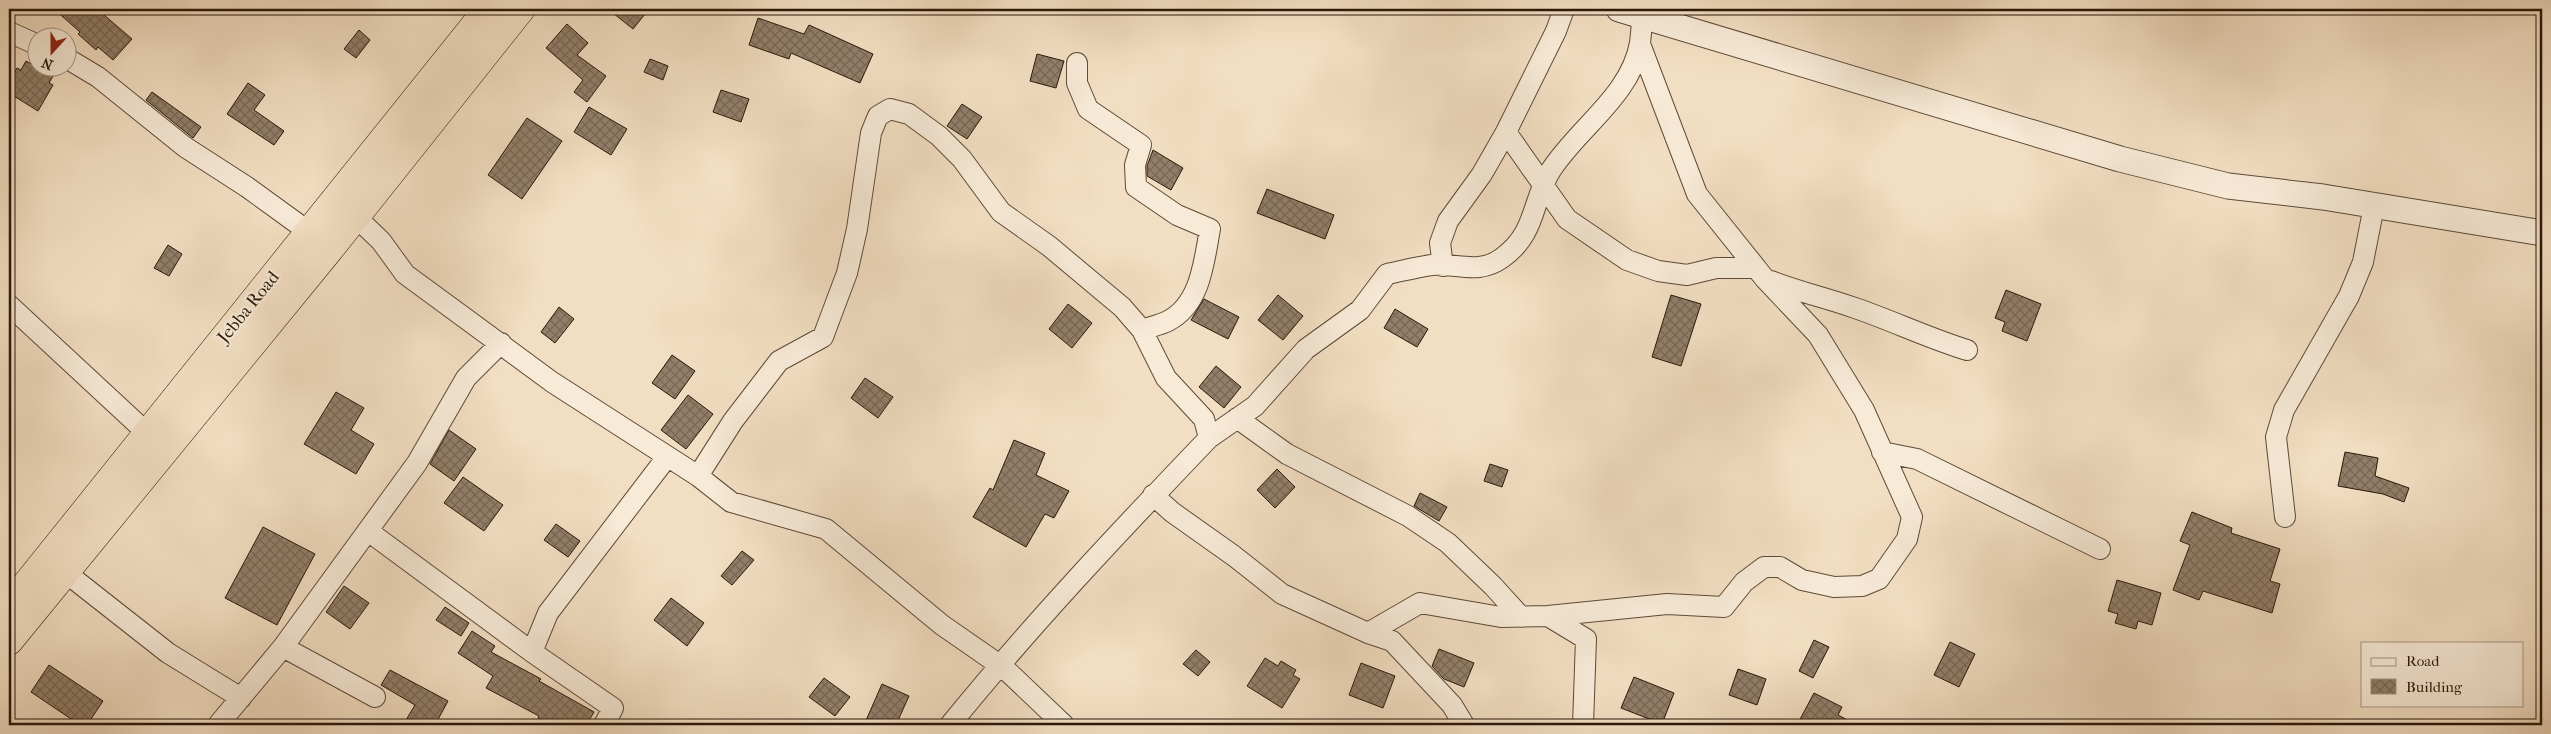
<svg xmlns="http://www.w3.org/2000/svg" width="2551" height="734" viewBox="0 0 2551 734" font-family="'IM FELL French Canon',serif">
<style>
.building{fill:url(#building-cross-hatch);stroke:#2b180a}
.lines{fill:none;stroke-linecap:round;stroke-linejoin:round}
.minor-casing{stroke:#5d4a38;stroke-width:22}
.tertiary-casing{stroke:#5d4a38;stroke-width:27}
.trunk-casing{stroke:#2b180a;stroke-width:29}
.minor{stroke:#f7ead7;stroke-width:20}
.tertiary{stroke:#f7ead7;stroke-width:25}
.trunk{stroke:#f2dec2;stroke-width:28}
.labels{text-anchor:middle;stroke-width:4;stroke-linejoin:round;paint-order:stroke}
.street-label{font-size:18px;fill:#2b180a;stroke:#f7ead7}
</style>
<defs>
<pattern id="building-cross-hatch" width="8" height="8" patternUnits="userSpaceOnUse" patternTransform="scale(1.25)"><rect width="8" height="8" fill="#927f6a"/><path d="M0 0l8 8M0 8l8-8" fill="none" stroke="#776755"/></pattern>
</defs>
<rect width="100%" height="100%" fill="#f2dec2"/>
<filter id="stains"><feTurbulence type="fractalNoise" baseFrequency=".004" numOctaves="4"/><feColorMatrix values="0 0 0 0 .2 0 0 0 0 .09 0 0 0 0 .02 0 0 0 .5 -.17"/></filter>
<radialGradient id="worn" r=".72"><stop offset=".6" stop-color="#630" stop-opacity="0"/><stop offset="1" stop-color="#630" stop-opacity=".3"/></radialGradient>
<!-- building -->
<path class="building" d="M54 9H97L132 39 113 60 98 47 96 50 78 34 80 32Z
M608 9H649L633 29Z
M758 18 804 34 809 25 873 54 860 83 791 53 789 59 749 45Z
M567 24 588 43 577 55 606 76 587 102 574 92 583 80 546 48Z
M359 30 370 40 356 58 344 49Z
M1037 54 1064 61 1056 88 1030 81Z
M650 59 668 66 663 80 644 72Z
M26 61 53 76 49 83 53 85 38 111 9 93V82L17 68 21 70Z
M248 83 265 95 254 110 284 131 274 145 227 114Z
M721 90 749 99 741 122 713 112Z
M152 92 201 127 193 138 146 100Z
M962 104 982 117 967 139 947 126Z
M589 107 627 129 611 155 574 132Z
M527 118 562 141 522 199 488 175Z
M1153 150 1183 168 1171 190 1147 176V166Z
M1267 189 1334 215 1325 239 1257 213Z
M168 245 182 254 169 276 154 268Z
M2006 290 2041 304 2027 341 2002 331 2005 322 1995 318Z
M1278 295 1303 316 1283 340 1258 320Z
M1671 295 1701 304 1681 366 1652 357Z
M1204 299 1239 317 1228 339 1191 320Z
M1068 304 1092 323 1072 348 1049 329Z
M559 307 574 319 555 343 541 332Z
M1395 309 1428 329 1417 347 1384 328Z
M672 355 695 371 675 399 652 383Z
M1216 366 1241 387 1224 408 1199 387Z
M865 378 893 397 878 418 851 398Z
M336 392 364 408 351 430 374 444 356 474 304 444Z
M688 395 713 414 686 449 661 430Z
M449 430 476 449 454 481 430 464Z
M1014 440 1045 453 1036 475 1069 491 1054 518 1045 514 1026 547 973 517 990 488 993 490Z
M2345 452 2378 458 2375 476 2409 488 2404 502 2383 494 2338 486Z
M1490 464 1508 470 1502 487 1484 481Z
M1277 469 1295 487 1275 508 1257 490Z
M463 477 503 505 484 531 444 503Z
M1420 493 1447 507 1439 521 1414 506Z
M2192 512 2232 528 2231 533 2280 549 2270 581 2280 584 2272 613 2203 591 2199 600 2173 590 2190 545 2180 541Z
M556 524 580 541 568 557 544 540Z
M263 527 315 554 277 625 225 598Z
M742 551 754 560 732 585 721 576Z
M2117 580 2161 593 2152 625 2138 621 2136 629 2115 623 2118 614 2108 611Z
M344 586 369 603 350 629 326 612Z
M671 598 704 623 687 646 654 620Z
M445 607 469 623 461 636 436 620Z
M472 631 495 646 491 652 541 679 539 681 594 712 586 725H550L538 718 539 716 486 688 493 676 458 653Z
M1814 640 1829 647 1813 678 1799 671Z
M1950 642 1975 654 1959 687 1934 675Z
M1439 649 1474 663 1464 687 1444 679 1432 666Z
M1196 650 1210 662 1198 676 1183 664Z
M1265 658 1278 666 1281 661 1296 670 1293 675 1300 679 1282 708 1247 686Z
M1361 663 1395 676 1383 708 1349 695Z
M49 665 103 701 87 725H80L31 692Z
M1738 669 1766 679 1757 705 1729 695Z
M390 670 448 701 435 725H403L415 705 381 685Z
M1634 677 1674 693 1662 724 1621 708Z
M824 678 850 697 835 716 809 697Z
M882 684 909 696 896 725H864Z
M1814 693 1842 707 1838 715 1857 725H1797Z"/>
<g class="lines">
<defs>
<path id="minor" d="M9 32 38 45
M68 59 98 77 185 147 247 187 309 232
M1077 63V83L1088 109 1141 145 1135 165 1136 187 1177 215 1210 229C1204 261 1201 304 1168 321 1160 325 1150 327 1142 330
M1506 132 1567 219 1627 260 1658 271 1687 275 1716 268H1756
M356 217 381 241 405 274 552 382 698 476 731 502 826 529 942 625 1004 668 1064 725
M1443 266 1440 243 1448 221 1482 174 1506 132 1556 31 1564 9
M1771 281C1799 292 1827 298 1855 308 1893 321 1928 338 1967 350
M9 305 147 433
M1237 418 1287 454 1408 516 1448 543 1493 586 1521 617
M1209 438 1255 406 1306 349 1360 310 1387 274C1402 271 1417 267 1432 265 1457 263 1479 275 1502 258 1537 233 1531 202 1551 170 1579 127 1631 95 1640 43 1641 34 1642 25 1642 16
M1882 452 1917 459 2100 549
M698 476 733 421 779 361 823 337 847 273 857 229 871 133 878 116 890 109 909 114 939 136 962 159 1001 212 1049 246 1122 307 1142 330 1166 378 1204 419 1209 438C1120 531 1031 625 950 725
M1153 495 1172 512 1234 556 1282 594 1368 633 1420 603 1501 617 1548 616 1586 639 1583 725
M2285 517 2276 437 2284 410 2349 296 2363 262 2374 206
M368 531 532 652
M65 572 168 653 241 698
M1548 616 1667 604 1724 607 1744 582 1764 567H1780L1802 580 1834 587 1862 586 1879 579 1907 539 1912 517 1864 410 1818 335 1765 279 1697 194 1640 44
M1368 633 1392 641 1452 705 1464 725
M283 647 417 463 466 378 501 343
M218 725 283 647 375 697
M604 725 613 708 532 652 548 613 667 457"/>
<path id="tertiary" d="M1619 9 2120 159 2228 186 2323 197 2542 233"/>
<path id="trunk" d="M9 606 488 9
M9 641 329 250 521 9"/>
</defs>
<!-- minor casing -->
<use href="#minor" class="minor-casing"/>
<!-- tertiary casing -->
<use href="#tertiary" class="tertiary-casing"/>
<!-- trunk casing -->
<use href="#trunk" class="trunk-casing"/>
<!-- minor -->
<use href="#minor" class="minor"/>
<!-- tertiary -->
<use href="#tertiary" class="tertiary"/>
<!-- trunk -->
<use href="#trunk" class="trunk"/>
</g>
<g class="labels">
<!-- street labels -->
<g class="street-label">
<text transform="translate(248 307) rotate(-51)" y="6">Jebba Road</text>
</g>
</g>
<!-- margin -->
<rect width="2551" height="734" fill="none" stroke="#f2dec2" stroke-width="30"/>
<rect x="10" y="10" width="2531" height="714" fill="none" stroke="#2b180a" stroke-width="2.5"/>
<rect x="15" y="15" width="2521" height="704" fill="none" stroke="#2b180a"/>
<!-- legend -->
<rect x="2361" y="642" width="162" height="65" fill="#f7ead7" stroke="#a59685"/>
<rect x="2371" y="658" width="25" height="8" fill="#f7ead7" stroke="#a59685"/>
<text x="2406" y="666" font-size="15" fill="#2b180a">Road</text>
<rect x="2371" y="679" width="25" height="15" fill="url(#building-cross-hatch)" stroke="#a59685"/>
<text x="2406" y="692" font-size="15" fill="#2b180a">Building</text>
<!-- north arrow -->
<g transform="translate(52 52) rotate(201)"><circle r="24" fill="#f7ead7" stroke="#a59685"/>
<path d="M0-4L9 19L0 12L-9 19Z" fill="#8f2418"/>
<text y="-8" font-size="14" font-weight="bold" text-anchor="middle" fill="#2b180a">N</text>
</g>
<rect width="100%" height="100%" filter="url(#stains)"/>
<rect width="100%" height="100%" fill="url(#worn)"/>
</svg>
